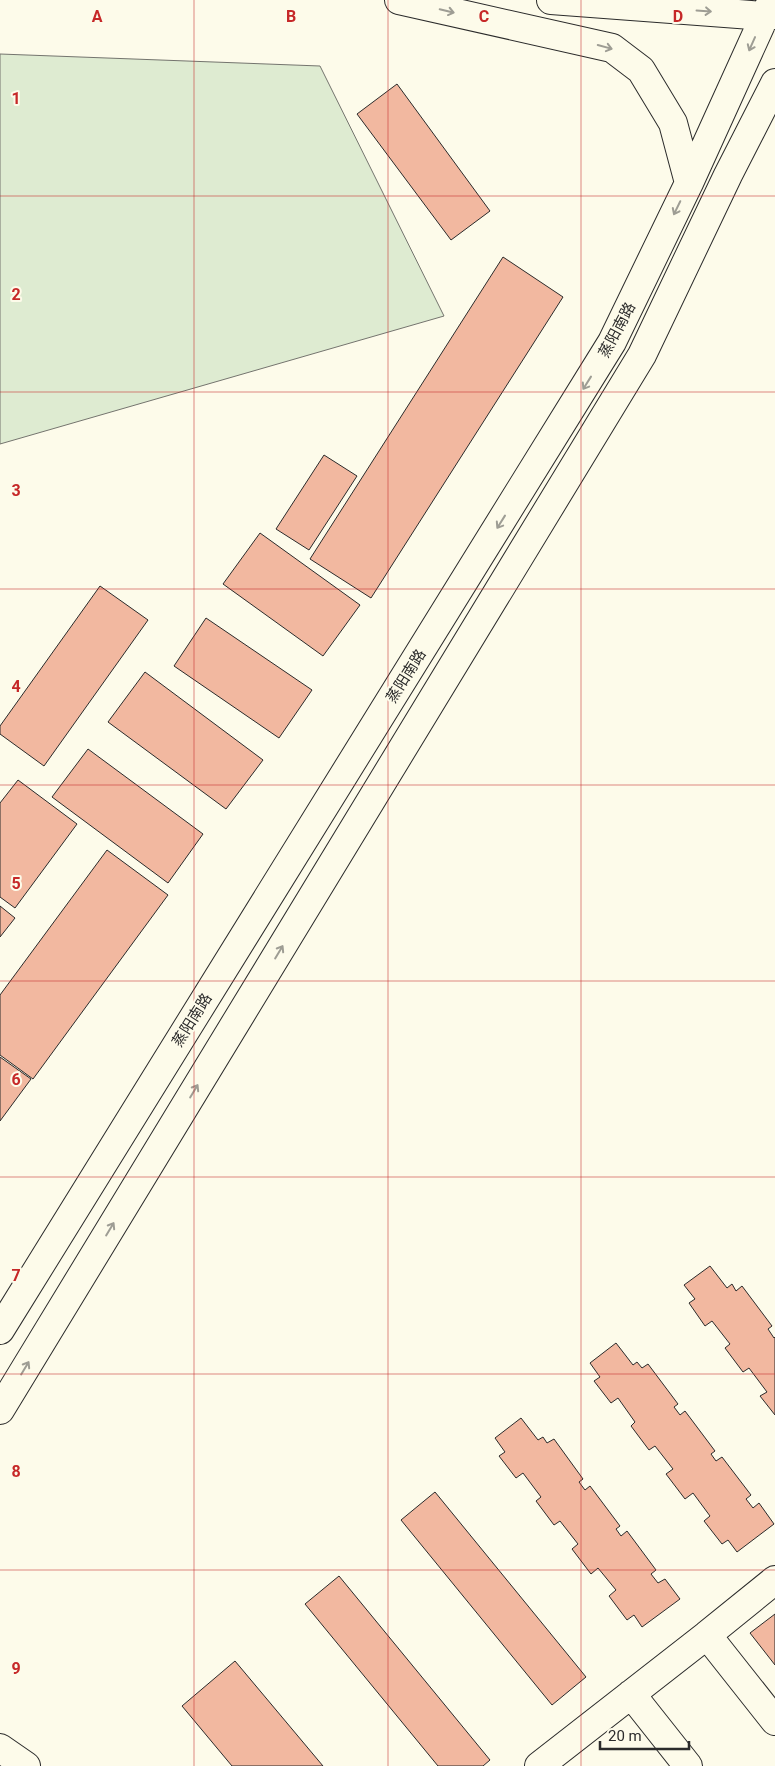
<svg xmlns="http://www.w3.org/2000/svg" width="775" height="1766" viewBox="0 0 775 1766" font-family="Roboto,'Noto Sans SC',sans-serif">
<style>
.green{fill:#deebd1;stroke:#74746e}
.building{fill:#f2b8a0;stroke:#2b2b2b}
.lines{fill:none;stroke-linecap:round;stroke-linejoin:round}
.minor-casing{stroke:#2b2b2b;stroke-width:30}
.major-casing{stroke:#2b2b2b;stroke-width:30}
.minor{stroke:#fdfbea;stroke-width:28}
.major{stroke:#fdfbea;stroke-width:28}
.oneway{stroke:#9e9d94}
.grid{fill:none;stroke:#c62828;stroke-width:1;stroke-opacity:0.55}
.labels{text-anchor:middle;stroke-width:4;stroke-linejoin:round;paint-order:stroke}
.street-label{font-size:15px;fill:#2b2b2b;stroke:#fdfbea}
.grid-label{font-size:16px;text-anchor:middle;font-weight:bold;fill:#c62828;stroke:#fdfbea;stroke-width:4;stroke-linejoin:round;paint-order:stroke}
</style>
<rect width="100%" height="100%" fill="#fdfbea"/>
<!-- green -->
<path class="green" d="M0 54 320 66 444 316 0 444Z"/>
<!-- building -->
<path class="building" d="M397 84 490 211 451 240 357 114Z
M503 257 563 297 371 598 310 559Z
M324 455 357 476 309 550 276 529Z
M260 533 360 605 323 656 223 584Z
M100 586 148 620 44 766 0 734V726Z
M206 618 312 690 279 738 174 666Z
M145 672 263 760 226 809 108 722Z
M88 749 203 834 168 883 52 797Z
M18 780 77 824 15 908 0 897V803Z
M107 850 168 895 33 1079 0 1055V995Z
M0 906 15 918 0 937Z
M0 1057 31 1079 0 1121Z
M710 1266 727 1288 732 1284 736 1291 742 1286 772 1326 768 1329 774 1338 775 1337V1415L760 1396 767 1392 749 1368 743 1372 725 1348 730 1344 712 1321 705 1326 689 1303 695 1299 684 1285Z
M616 1343 633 1365 637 1362 642 1368 648 1364 678 1404 674 1407 680 1415 685 1411 715 1451 711 1454 716 1461 722 1457 751 1495 746 1499 753 1508 759 1503 774 1524 737 1552 728 1540 722 1544 704 1521 710 1516 693 1493 685 1499 666 1474 673 1469 655 1446 649 1450 631 1426 635 1422 618 1398 611 1403 594 1381 600 1377 590 1363Z
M521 1418 538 1440 543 1437 547 1443 554 1439 583 1479 579 1482 585 1490 590 1486 620 1526 616 1529 621 1536 627 1531 656 1570 651 1574 658 1583 665 1579 680 1599 642 1627 634 1615 627 1620 609 1596 616 1590 598 1568 591 1574 572 1549 578 1544 560 1521 554 1525 536 1501 541 1497 523 1473 516 1478 499 1456 505 1452 495 1438Z
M435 1492 586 1677 552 1705 401 1520Z
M339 1576 490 1760 483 1766H438L305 1604Z
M775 1614V1665L750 1633Z
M235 1661 323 1766H232L182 1706Z"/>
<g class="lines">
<defs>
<path id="minor" d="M707 1635 775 1580
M631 1694 688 1766
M0 1748 26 1766
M539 1766 707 1635 775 1721"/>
<path id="major" d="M399 0 612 48 641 70 673 123 689 183
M551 0 765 16 775 15
M0 1330 612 342 689 183 772 0
M0 1410 642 355 728 175 775 83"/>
</defs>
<!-- minor casing -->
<use href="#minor" class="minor-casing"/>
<!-- major casing -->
<use href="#major" class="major-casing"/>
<!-- minor -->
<use href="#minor" class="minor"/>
<!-- major -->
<use href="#major" class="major"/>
</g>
<!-- one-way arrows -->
<defs><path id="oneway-shaft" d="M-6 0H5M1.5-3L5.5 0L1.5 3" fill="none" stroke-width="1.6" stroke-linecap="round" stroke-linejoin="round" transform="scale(1.25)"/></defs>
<g class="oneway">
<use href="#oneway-shaft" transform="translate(447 11) rotate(13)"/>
<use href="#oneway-shaft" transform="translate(704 11) rotate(4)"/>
<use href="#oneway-shaft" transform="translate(752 44) rotate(114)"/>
<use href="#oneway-shaft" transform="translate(605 47) rotate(15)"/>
<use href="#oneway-shaft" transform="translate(677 208) rotate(116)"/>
<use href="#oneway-shaft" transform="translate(587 383) rotate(122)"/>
<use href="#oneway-shaft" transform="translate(501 522) rotate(122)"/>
<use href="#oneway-shaft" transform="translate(279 952) rotate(-59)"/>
<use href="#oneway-shaft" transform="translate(194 1091) rotate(-59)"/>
<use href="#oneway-shaft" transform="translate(110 1229) rotate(-59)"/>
<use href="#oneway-shaft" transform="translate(25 1368) rotate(-59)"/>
</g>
<!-- grid -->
<path class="grid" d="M194 0V1766M388 0V1766M581 0V1766M0 196H775M0 392H775M0 589H775M0 785H775M0 981H775M0 1177H775M0 1374H775M0 1570H775"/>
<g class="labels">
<!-- street labels -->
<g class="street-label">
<text transform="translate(617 330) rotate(-62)" y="5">蒸阳南路</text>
<text transform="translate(406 676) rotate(-58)" y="5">蒸阳南路</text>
<text transform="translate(192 1020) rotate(-58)" y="5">蒸阳南路</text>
</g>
</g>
<g class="grid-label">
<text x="97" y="22">A</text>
<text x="291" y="22">B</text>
<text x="484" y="22">C</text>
<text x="678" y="22">D</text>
<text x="16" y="104">1</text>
<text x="16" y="300">2</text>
<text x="16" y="496">3</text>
<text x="16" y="692">4</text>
<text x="16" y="889">5</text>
<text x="16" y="1085">6</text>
<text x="16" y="1281">7</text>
<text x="16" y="1477">8</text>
<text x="16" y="1674">9</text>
</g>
<!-- scale -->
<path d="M600 1741v8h89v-8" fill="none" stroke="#2b2b2b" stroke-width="2.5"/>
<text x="608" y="1741" font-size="15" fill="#2b2b2b" stroke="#fdfbea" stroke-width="4" paint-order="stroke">20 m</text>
</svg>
